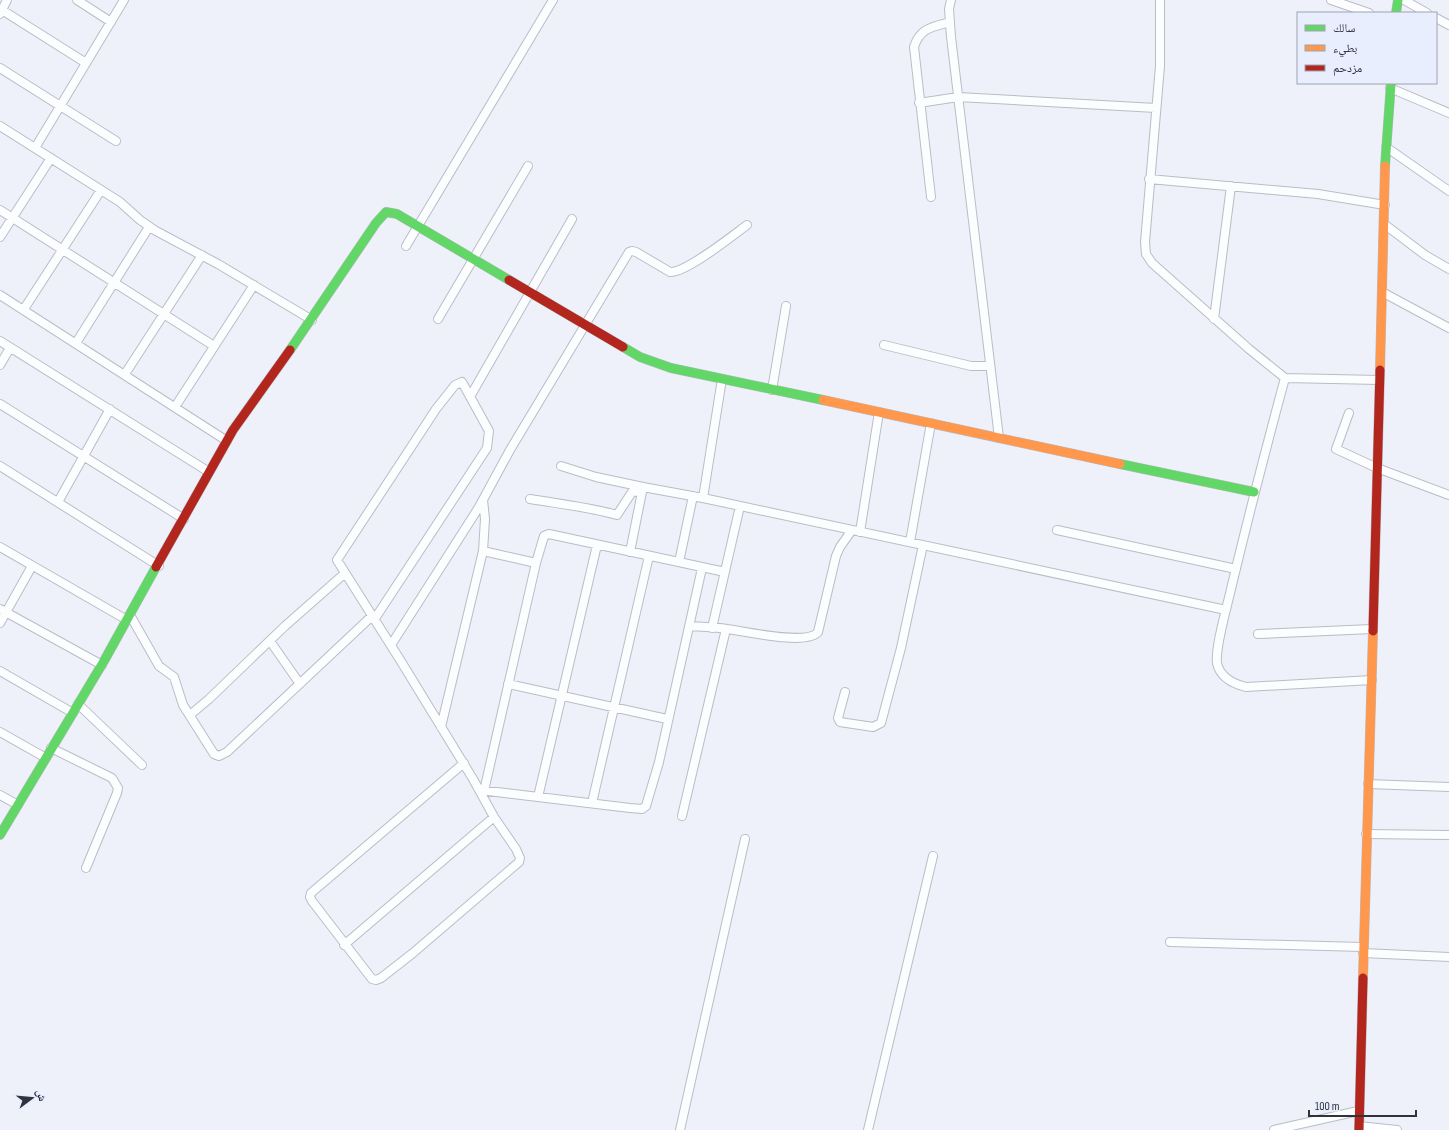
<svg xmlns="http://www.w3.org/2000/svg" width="1449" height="1130" viewBox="0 0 1449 1130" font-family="'Sofia Sans Condensed','Noto Naskh Arabic',sans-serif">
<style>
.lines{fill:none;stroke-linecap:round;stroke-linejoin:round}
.street-casing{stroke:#babdc5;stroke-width:10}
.fast-casing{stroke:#babdc5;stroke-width:10}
.slow-casing{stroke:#babdc5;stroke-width:10}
.jam-casing{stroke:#babdc5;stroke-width:10}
.street{stroke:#fcfdfe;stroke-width:8}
.fast{stroke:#63d668;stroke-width:9}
.slow{stroke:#ff974d;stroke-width:9}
.jam{stroke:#b3261e;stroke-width:9}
</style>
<rect width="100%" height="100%" fill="#eef1fa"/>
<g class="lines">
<defs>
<path id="street" d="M77 0 111 22
M951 0 949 9 951 37 999 438
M1160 0V66L1145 242 1146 254 1152 263 1249 349 1285 378
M1331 0 1369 13
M1404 0 1427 13
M2 10 86 63
M0 14 7 0
M1436 18 1449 25
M0 68 116 141
M1390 88 1449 113
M919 103 958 97 1156 108
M0 126 120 202 140 220 156 231 218 264 312 320
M1386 147 1449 191
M35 148 124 0
M1149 179 1318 194 1385 205
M931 197 914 47C920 28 932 27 950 22
M0 210 214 346
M1384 224 1425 255 1449 269
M0 237 51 158
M406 246 553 0
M1382 292 1449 328
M0 295 227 441
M24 309 101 190
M438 319 528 166
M1214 319 1231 186
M0 341 209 472
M76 343 149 227
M884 345 971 366H990
M0 365 10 348
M125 374 202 255
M772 390 786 306
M471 395 572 219
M0 404 184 519
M175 407 254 285
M1349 413 1336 449 1377 468 1449 495
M0 466 159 566
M561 466 596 477 643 487
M703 498 722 379
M530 499C560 504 589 507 617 515L632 492 642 491
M483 500 485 519 483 551
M58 502 110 409
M1057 530 1236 569
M860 532 879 412
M910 542 931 423
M0 547 127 620
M630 552 643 487 703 498 1226 610
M679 562 693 496
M0 609 102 665
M130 615 159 666 174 677 183 705 214 754 219 756 227 752 372 616
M374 620 487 448 489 431 462 382 455 385 436 409 337 560 402 663 473 779 494 817 516 849 520 858 519 862 413 953 381 978 376 980 372 979 312 901 310 897 311 893 464 763
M0 623 32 566
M690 626C702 627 714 627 727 629 744 631 807 646 818 632L836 556 840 547 852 530
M712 628 740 506
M1258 634 1372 629
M270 641 300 684
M391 645 479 507 510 450 629 252 632 251 636 252 670 272C686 273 732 236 747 225
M0 671 73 713
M1372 680 1246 687C1234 684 1220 678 1217 663 1215 647 1227 607 1231 589 1248 518 1266 448 1285 378L1379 380
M508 684 667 719
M845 692 838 718 840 722 873 727 881 723 901 648 923 545
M78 704 142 765
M190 715 209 699 285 626 344 574
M441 727 483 551 536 563
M0 732 46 758
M51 748 112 778 118 788 117 793 86 868
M1368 784 1449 787
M480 790 630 808 642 809 646 806 659 762 702 568
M484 791 536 563 544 536 549 534 725 572
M0 795 18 805
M538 797 597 545
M592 803 649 556
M682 816 726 629
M1366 834 1449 835
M1170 942 1363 947
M344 945 494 817
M1363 953 1449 957
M1359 1126 1397 1130
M680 1130 745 839
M868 1130 933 856
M1274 1130 1358 1111"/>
<path id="fast" d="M1396 13 1398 0
M1385 166 1391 83
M623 347 640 357 671 368 823 400
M290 350 376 223 386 212 397 214 509 280
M1120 464 1254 492
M0 835 104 661 156 567"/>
<path id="slow" d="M1380 370 1385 166
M823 400 1120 464
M1363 978 1373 631"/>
<path id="jam" d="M509 280 623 347
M156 567 233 430 290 350
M1373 631 1380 370
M1359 1130 1363 978"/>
</defs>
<!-- street casing -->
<use href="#street" class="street-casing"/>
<!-- fast casing -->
<use href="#fast" class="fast-casing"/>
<!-- slow casing -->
<use href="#slow" class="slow-casing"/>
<!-- jam casing -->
<use href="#jam" class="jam-casing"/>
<!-- street -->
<use href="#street" class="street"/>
<!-- fast -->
<use href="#fast" class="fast"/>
<!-- slow -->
<use href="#slow" class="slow"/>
<!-- jam -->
<use href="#jam" class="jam"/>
</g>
<!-- legend -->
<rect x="1297" y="12" width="140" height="72" fill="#e9eeff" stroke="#9fa3b2"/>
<rect x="1305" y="25" width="20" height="6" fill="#63d668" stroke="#9fa3b2"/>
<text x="1333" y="32" font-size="12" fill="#30333e">سالك</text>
<rect x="1305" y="45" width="20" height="6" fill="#ff974d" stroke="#9fa3b2"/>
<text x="1333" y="52" font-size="12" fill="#30333e">بطيء</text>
<rect x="1305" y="65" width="20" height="6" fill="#b3261e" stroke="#9fa3b2"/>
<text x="1333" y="72" font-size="12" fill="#30333e">مزدحم</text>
<!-- north arrow -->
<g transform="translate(32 1098) rotate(74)" stroke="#e9eeff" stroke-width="3" paint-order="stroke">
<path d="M0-3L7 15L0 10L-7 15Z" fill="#30333e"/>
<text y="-6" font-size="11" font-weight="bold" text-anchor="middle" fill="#30333e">ش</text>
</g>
<!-- scale -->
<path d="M1309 1110v6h107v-6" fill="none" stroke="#30333e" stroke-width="2"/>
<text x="1315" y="1110" font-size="12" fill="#30333e" stroke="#e9eeff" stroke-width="3" paint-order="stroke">100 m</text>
</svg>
